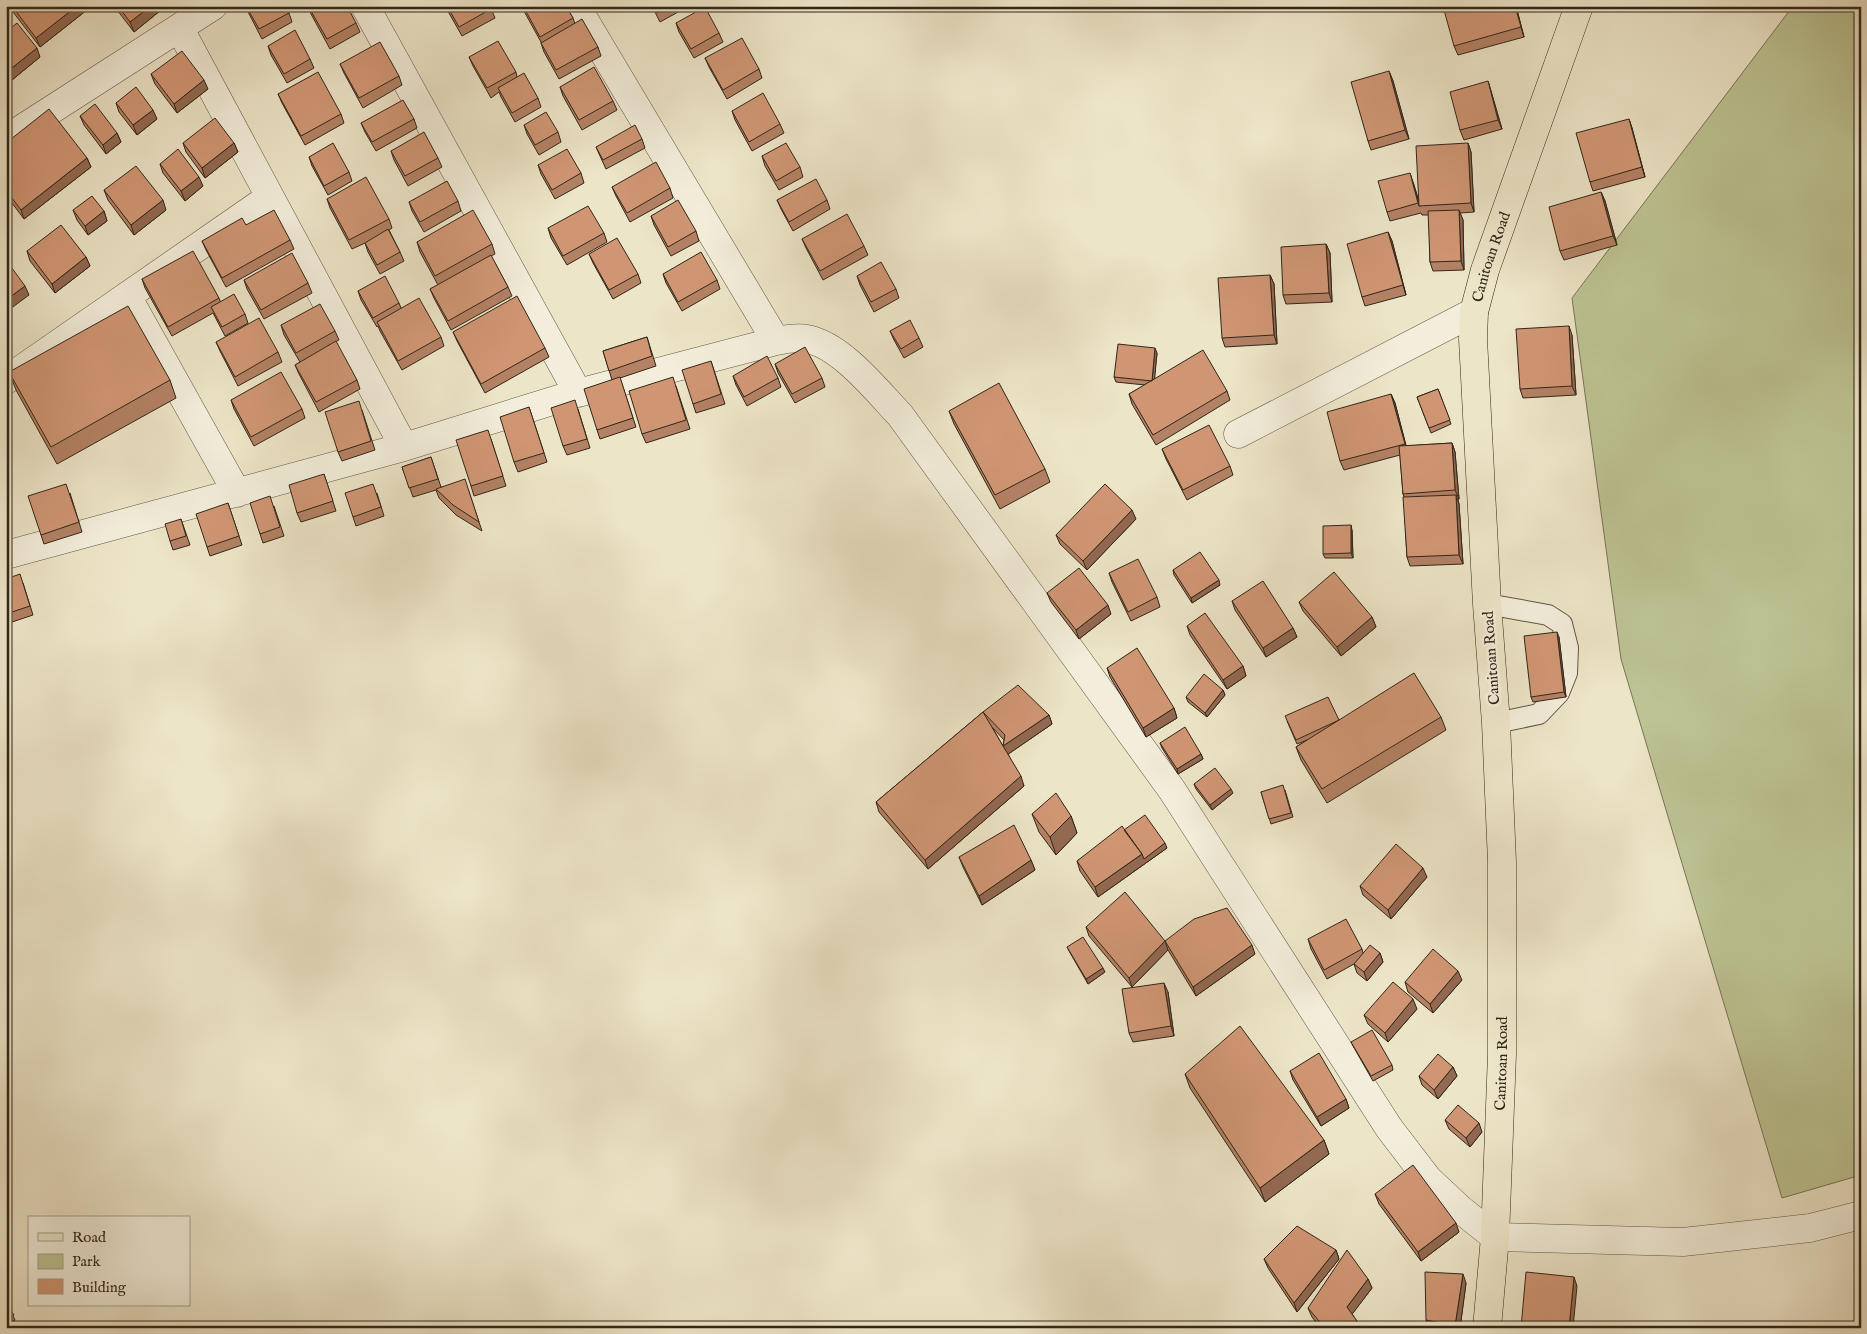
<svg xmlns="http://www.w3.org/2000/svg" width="1867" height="1334" viewBox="0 0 1867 1334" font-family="'IM FELL English',serif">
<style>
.green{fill:#bdc393;stroke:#787456}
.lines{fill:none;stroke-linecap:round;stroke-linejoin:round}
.service-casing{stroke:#615645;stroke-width:22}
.minor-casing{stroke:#615645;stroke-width:29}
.primary-casing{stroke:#322619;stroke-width:29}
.service{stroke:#f3eedb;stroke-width:20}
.minor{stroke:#f3eedb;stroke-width:28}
.primary{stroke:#ede5c8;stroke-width:28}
.wall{fill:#b38164;stroke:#322619;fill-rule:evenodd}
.shaded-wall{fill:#926951;stroke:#322619}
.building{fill:#d09674;stroke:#322619;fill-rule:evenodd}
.labels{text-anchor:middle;stroke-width:5;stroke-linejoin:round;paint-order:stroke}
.street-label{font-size:15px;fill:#322619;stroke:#f3eedb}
</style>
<rect width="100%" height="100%" fill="#ede5c8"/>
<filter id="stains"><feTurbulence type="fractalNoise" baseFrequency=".004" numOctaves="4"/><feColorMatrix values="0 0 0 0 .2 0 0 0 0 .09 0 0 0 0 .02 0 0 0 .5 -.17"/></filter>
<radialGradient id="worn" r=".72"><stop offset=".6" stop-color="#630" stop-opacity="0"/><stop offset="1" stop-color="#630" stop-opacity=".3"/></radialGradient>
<!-- green -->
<path class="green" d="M1793 6H1861V1175L1782 1198 1621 659 1572 298Z"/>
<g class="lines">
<defs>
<path id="service" d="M1487 604 1548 615 1562 624 1568 648 1567 673 1559 693 1539 714 1496 723"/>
<path id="minor" d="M365 6 578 393
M576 6 776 341
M180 29 404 447
M6 139 213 6
M127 296 237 493
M6 380 270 197
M1238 434 1474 312
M6 555 404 447 578 393 776 341C786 339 797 337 807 339 841 345 877 391 900 415L1172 790 1389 1128 1428 1179 1460 1209 1495 1237 1683 1242 1810 1228 1861 1215"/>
<g id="primary">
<path id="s1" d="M1487 1328 1495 1237 1502 1054V862L1496 723 1487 604 1473 339 1474 312 1485 270 1579 6"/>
</g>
</defs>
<!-- service casing -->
<use href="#service" class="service-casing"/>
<!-- minor casing -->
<use href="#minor" class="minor-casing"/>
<!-- primary casing -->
<use href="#primary" class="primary-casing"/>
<!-- service -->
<use href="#service" class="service"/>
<!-- minor -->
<use href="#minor" class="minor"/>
<!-- primary -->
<use href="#primary" class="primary"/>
</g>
<!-- wall -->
<path class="wall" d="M11 6H92L40 47 13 12Z
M114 6H166L134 32Z
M245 6 289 13 292 22 262 39Z
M308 6 356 23 360 32 330 49 311 14Z
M445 6H490L495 18 462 36Z
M523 6H566L573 18 575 24 598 47 601 56 559 79 544 52 541 43V42L525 13Z
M652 6H689L660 22Z
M1516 6 1524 37 1458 55 1454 46Z
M676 23 719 33 723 42 694 58 679 32Z
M6 32 40 57 12 80 6 73Z
M268 46 310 59 314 68 287 83 271 55Z
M469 57 516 72 517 77 538 98 541 107 515 122 501 97 499 92 491 98 473 66Z
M705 58 759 69 762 78 727 99 709 67Z
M340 64 399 76 402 85 363 108 344 73Z
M1389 71 1393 81 1409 139 1371 150 1368 141Z
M151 74 208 89 177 113 155 84Z
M1488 81 1502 129 1464 140 1460 130Z
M560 87 613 101 617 110 582 130 563 96Z
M278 94 341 114 344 123 305 145 282 103Z
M116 103 157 119 137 135 119 112Z
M732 111 780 124 784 133 752 151 735 120Z
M80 116 117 133 121 142 106 154 84 125Z
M414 119 417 128 376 151 365 132 361 123Z
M1629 119 1632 128 1645 177 1593 191 1590 182Z
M524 125 558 132 561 142 539 155 527 134Z
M642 139 645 148 606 169 600 156 596 147Z
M6 143 87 158 91 167 24 219 6 195Z
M183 143H234L238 152 205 178 186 152Z
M1468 143 1471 152 1474 212 1460 213 1463 220 1464 270 1433 271 1430 262 1429 215H1422L1421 213 1390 221 1387 212 1413 182 1419 201Z
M391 151 438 158 442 167 408 186 394 160Z
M762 156 800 167 803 177 779 190 765 166Z
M309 157 349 172 352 181 328 195 312 166Z
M160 164 203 186 185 201 163 173Z
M538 165 581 173 584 183 555 199 541 174Z
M612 187 670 188 673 198 630 222 616 196Z
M104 190 166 210 134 235 108 200Z
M1601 192 1605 201 1617 245 1564 260 1560 251Z
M327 199 389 219 392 228 389 230 400 252 404 261 380 274 368 252 365 243 352 249 330 208Z
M777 200H827L830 209 793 231 781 209Z
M458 201 461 211 424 232 412 211 409 202Z
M73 210 104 211 107 221 88 235 77 220Z
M651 216 696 231 699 241 671 256 654 225Z
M246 225 290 240 294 249 226 287 206 250 202 241Z
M548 228 604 233 607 242 567 265 551 238Z
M1388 232 1392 241 1406 295 1365 306 1362 297Z
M802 239 864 246 868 255 823 280 806 248Z
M417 242 492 244 495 254 491 256 508 287 512 296 451 330 434 298 430 289 438 285 420 252Z
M1326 244 1330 253 1332 302 1286 304 1283 295Z
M27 251 86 257 90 266 55 293 30 261Z
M589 254 638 274 641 283 613 299 593 263Z
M663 274 717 280 720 289 682 311 666 283Z
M1270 275 1274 284 1277 344 1225 347 1222 338Z
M857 276 896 289 899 298 874 312 860 285Z
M142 279 219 298 220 301 245 314 248 323 225 336 213 313 172 336 145 288Z
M244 280 308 283 312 293 264 319 247 289Z
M358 291 399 303 401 308 441 337 444 346 402 370 380 331 378 326 377 327 361 300Z
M281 325 335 331 339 340 326 347 357 380 360 389 319 412 299 374 295 365 300 362 284 335Z
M890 331 919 338 923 347 904 358 894 340Z
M453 332 545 348 549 357 485 393 457 341Z
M1572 335 1576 395 1523 398 1520 389Z
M647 337 656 366 620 378 636 427 600 439 597 430 612 380 603 351Z
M216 342 278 352 282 362 238 386 220 351Z
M1157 353 1154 379 1227 391 1230 400 1156 445 1132 404 1129 394 1145 385 1116 382 1114 377Z
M711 361 725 404 696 413 693 404Z
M775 364 822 378 825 387 795 403 778 373Z
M9 372 170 380 176 398 57 464 16 390Z
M733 376 778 378 781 387 747 406 736 385Z
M676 386 690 429 646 443 642 434Z
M1438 389 1451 424 1431 433 1417 397Z
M1391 394 1395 403 1406 446 1452 443 1455 452 1459 499H1458L1459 504 1463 564 1410 566 1407 557 1404 497 1403 494 1400 455 1344 470 1340 461Z
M231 400 302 409 305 418 254 446 234 409Z
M529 407 547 462 518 472 514 462Z
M578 409 590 448 567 455 563 446Z
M362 410 375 450 342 461 338 452Z
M949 411 1045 469 1050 482 1000 509 954 424Z
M491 439 506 486 474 496 471 486Z
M1162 449 1230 466 1233 475 1187 500 1166 459Z
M431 457 441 487 468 489 482 531 456 515 439 498 436 490 413 497 402 467Z
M324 474 336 511 301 522 297 513Z
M70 493 82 532 44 544 41 535Z
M377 493 384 516 356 526 353 517Z
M228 503 242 545 210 556 207 547Z
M274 506 284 536 263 543 260 534Z
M181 519 190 545 173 550 170 541Z
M1136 519 1087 570 1060 544 1056 535Z
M1352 530 1353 558H1325L1323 554Z
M1173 570 1220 585 1192 603 1174 575Z
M1109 573 1157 597 1160 607 1131 621 1112 582Z
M6 579 23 583 33 615 6 624Z
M1047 593 1111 614 1079 639 1051 602Z
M1232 601 1293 628 1297 637 1266 657 1235 610Z
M1299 602 1372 617 1376 627 1341 656 1303 611Z
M1187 626 1243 666 1246 676 1227 689 1190 635Z
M1559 637 1566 697 1533 702 1531 697Z
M1107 668 1174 708 1177 718 1146 737 1110 677Z
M1223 690 1225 695 1207 717 1188 702 1186 697Z
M983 712 1049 715 1052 724 1008 754 1024 786 928 869 879 812 876 802ZM992 727 1004 740 1003 746Z
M1441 717 1446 730 1327 803 1301 760 1296 747 1307 740 1297 744 1287 721 1339 720Z
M1160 743 1201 754 1203 759 1178 774 1162 748Z
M1194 784 1233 793 1212 810 1196 789Z
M1285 790 1293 817 1271 824 1261 792Z
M1032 814 1071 816 1077 833 1056 855 1039 832Z
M1124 830 1167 848 1098 897 1080 871 1077 861Z
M959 857 1031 860 1035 870 982 905 963 867Z
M1427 877 1391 919 1363 895 1360 886Z
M1086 927 1165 941 1255 954 1196 996 1168 950 1132 987 1089 936Z
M1308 939 1362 949 1363 953H1380L1383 962 1367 981 1357 973 1354 964 1327 979 1311 949Z
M1067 947 1105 972 1088 984 1069 951Z
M1462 980 1433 1013 1408 992 1405 982Z
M1168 992 1174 1036 1133 1042 1129 1033Z
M1417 1009 1388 1042 1368 1024 1364 1015Z
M1351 1042 1392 1065 1393 1070 1373 1081 1353 1046Z
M1453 1067 1457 1076 1438 1099 1422 1085 1419 1076Z
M1290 1071 1346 1099 1349 1108 1321 1126 1293 1080Z
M1185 1074 1324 1140 1329 1154 1265 1202 1190 1088Z
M1445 1120 1482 1132 1470 1147 1449 1129Z
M1375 1194 1459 1232 1421 1261 1379 1204Z
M1336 1250 1339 1259 1297 1312 1268 1268 1264 1259Z
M1368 1279 1372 1288 1352 1314 1359 1324 1361 1328H1320L1312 1317 1308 1308Z
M1466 1283 1460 1328H1429L1426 1320Z
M6 1302 15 1320 6 1325Z"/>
<!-- shaded-wall -->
<path class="shaded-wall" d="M77 6H92L40 47 36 38Z
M151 6H166L134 32 130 22Z
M1515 6H1516L1524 37 1521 27Z
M37 48 40 57 12 80 8 71Z
M1389 71 1393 81 1409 139 1405 130Z
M204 80 208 89 177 113 174 104Z
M1488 81 1491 91 1502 129 1498 120Z
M153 110 157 119 137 135 133 125Z
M1629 119 1632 128 1645 177 1642 167Z
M117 133 121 142 106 154 103 145Z
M234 143 238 152 205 178 202 168Z
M1468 143 1471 152 1474 212 1471 203Z
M87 158 91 167 24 219 21 210Z
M1410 173 1413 182 1420 206H1419Z
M199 177 203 186 185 201 181 191Z
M1601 192 1605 201 1617 245 1613 236Z
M163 200 166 210 134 235 131 225Z
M1459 210 1463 220 1464 270 1461 261Z
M104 211 107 221 88 235 85 226Z
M1388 232 1392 241 1406 295 1403 285Z
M1326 244 1330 253 1332 302 1329 293Z
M86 257 90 266 55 293 52 284Z
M1270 275 1274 284 1277 344 1274 335Z
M25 286 29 295 6 312V300Z
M1569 326 1572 335 1576 395 1572 386Z
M1155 348 1157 353 1154 386 1152 381Z
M1391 394 1395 403 1408 453 1405 444Z
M1452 443 1455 452 1459 499 1455 490Z
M1456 495 1459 504 1463 564 1459 555Z
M1132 510 1136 519 1087 570 1083 561Z
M1351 525 1352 530 1353 558 1351 553Z
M1219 580 1220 585 1192 603 1191 598Z
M1108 605 1111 614 1079 639 1076 630Z
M1372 617 1376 627 1341 656 1337 647Z
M1293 628 1297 637 1266 657 1263 648Z
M1557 632 1559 637 1566 697 1564 692Z
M1243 666 1246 676 1227 689 1223 680Z
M1223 690 1225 695 1207 717 1205 713Z
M1174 708 1177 718 1146 737 1143 728Z
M1049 715 1052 724 1007 755 1003 746Z
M1201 754 1203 759 1178 774 1177 769Z
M1021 776 1024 786 928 869 925 860Z
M1231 789 1233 793 1212 810 1210 805Z
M1071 816 1077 833 1056 855 1050 837Z
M1165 843 1167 848 1098 897 1095 887 1142 854Z
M1031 860 1035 870 982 905 979 896Z
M1423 868 1427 877 1391 919 1388 910Z
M1165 941 1168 950 1132 987 1129 978Z
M1252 945 1255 954 1196 996 1193 987Z
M1380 953 1383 962 1367 981 1364 972Z
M1103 968 1105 972 1088 984 1086 979Z
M1458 971 1462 980 1433 1013 1430 1004Z
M1164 983 1168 992 1174 1036 1171 1026Z
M1413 999 1417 1009 1388 1042 1385 1033Z
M1453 1067 1457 1076 1438 1099 1434 1090Z
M1346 1099 1349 1108 1321 1126 1317 1117Z
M1479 1123 1482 1132 1470 1147 1466 1138Z
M1324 1140 1329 1154 1265 1202 1260 1188Z
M1456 1223 1459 1232 1421 1261 1418 1252Z
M1336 1250 1339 1259 1297 1312 1294 1303Z
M1463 1274 1466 1283 1460 1328H1456L1455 1326Z
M1574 1277 1577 1286 1573 1328H1569Z
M1368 1279 1372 1288 1350 1317 1347 1307Z"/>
<!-- building -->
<path class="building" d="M12 6H77L36 38Z
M118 6H151L130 22Z
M246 6H285L289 13 259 29Z
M308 6H347L356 23 327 39Z
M447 6H490L491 9 459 27Z
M523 6H566L573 18 540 37Z
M653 6H669L657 13Z
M1459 6H1515L1521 27 1454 46 1444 10Z
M705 7 719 33 691 49 676 23Z
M582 19 598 47 556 70 541 43Z
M17 23 37 48 8 71 6 68V32Z
M295 30 310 59 284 74 268 46Z
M742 38 759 69 723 90 705 58Z
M498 41 516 72 487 88 469 57Z
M380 42 399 76 359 98 340 64Z
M182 51 204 80 174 104 151 74Z
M594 67 613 101 579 120 560 87Z
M1389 71 1405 130 1368 141 1351 82Z
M318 72 341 114 301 136 278 94Z
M524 73 538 98 512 113 498 88Z
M1488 81 1498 120 1460 130 1450 92Z
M136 87 153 110 133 125 116 103Z
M763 93 780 124 749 142 732 111Z
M403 100 414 119 372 142 361 123Z
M95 104 117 133 103 145 80 116Z
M49 109 87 158 21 210 6 190V143Z
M546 112 558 132 535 145 524 125Z
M215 118 234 143 202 168 183 143Z
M1629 119 1642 167 1590 182 1576 133Z
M635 125 642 139 603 160 596 147Z
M424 132 438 158 405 176 391 151Z
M333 143 349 172 324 186 309 157Z
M786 143 800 167 776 181 762 156Z
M1468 143 1471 203 1419 206 1416 146Z
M178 149 199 177 181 191 160 164Z
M567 149 581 173 552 190 538 165Z
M656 162 670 188 627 213 612 187Z
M136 166 163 200 131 225 104 190Z
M1410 173 1418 203 1387 212 1378 181Z
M366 177 389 219 349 240 327 199Z
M816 179 827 200 789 222 777 200Z
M447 181 458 201 420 222 409 202Z
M1601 192 1613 236 1560 251 1549 207Z
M92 196 104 211 85 226 73 210Z
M678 200 696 231 668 247 651 216Z
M588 206 604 233 563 256 548 228Z
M274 210 290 240 222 278 202 241 242 218 246 225Z
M473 210 492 244 435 276 417 242Z
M1459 210 1461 261 1430 262 1428 211Z
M847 214 864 246 820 271 802 239Z
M61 225 86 257 52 284 27 251Z
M388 229 400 252 377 265 365 243Z
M1388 232 1403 285 1362 297 1347 244Z
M617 238 638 274 609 290 589 254Z
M1326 244 1329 293 1283 295 1281 247Z
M193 251 219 298 168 327 142 279Z
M701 252 717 280 678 302 663 274Z
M292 253 308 283 261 310 244 280Z
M491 255 508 287 448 321 430 289Z
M6 260 25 286 6 300Z
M881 262 896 289 871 302 857 276Z
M1270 275 1274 335 1222 338 1218 278Z
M385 276 399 303 373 318 358 291Z
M234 294 245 314 222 327 211 307Z
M517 296 545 348 481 384 453 332Z
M419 298 441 337 398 361 377 322Z
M320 304 335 331 296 353 281 325Z
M128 306 170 380 51 447 9 372Z
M259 318 278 352 235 377 216 342Z
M910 320 919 338 901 349 890 331Z
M1569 326 1572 386 1520 389 1516 329Z
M647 337 652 356 609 371 603 351Z
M336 341 357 380 316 402 295 365Z
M1118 344 1155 348 1152 381 1114 377Z
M805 347 822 378 792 394 775 364Z
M1203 350 1227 391 1153 435 1129 394Z
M767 356 778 378 744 397 733 376Z
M711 361 721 394 693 404 682 370Z
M281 372 302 409 251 437 231 400Z
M620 377 633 418 597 430 584 389Z
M673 377 686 420 642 434 629 391Z
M999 383 1045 469 995 495 949 411Z
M1438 389 1450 420 1429 428 1417 397Z
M1391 394 1405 444 1340 461 1327 412Z
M575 400 587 439 563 446 551 408Z
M359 401 371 441 338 452 325 412Z
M529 407 544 453 514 462 500 417Z
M1209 425 1230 466 1183 490 1162 449Z
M488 430 503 476 471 486 456 440Z
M1452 443 1455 490 1403 494 1399 446Z
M431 457 438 479 409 488 402 467Z
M324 474 333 501 297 513 289 485Z
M465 479 479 522 453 505 436 489Z
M66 484 79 522 41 535 28 496Z
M373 484 381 507 353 517 345 493Z
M1105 484 1132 510 1083 561 1056 535Z
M1456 495 1459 555 1407 557 1403 497Z
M270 496 280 527 260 534 250 503Z
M228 503 239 536 207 547 196 514Z
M181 519 186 536 170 541 165 524Z
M1351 525V553L1323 554V526Z
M1200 552 1219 580 1191 598 1173 570Z
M1138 559 1157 597 1128 612 1109 573Z
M1079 568 1108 605 1076 630 1047 593Z
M1334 572 1372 617 1337 647 1299 602Z
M20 574 30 606 6 614V579Z
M1263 581 1293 628 1263 648 1232 601Z
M1205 613 1243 666 1223 680 1187 626Z
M1557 632 1564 692 1531 697 1524 636Z
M1137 648 1174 708 1143 728 1107 668Z
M1414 673 1441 717 1322 789 1296 747Z
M1204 674 1223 690 1205 713 1186 697Z
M1018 685 1049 715 1003 746 1021 776 925 860 876 802 983 712ZM983 712 1005 735 1003 746Z
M1328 697 1339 720 1296 740 1285 716Z
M1185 727 1201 754 1177 769 1160 743Z
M1215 768 1231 789 1210 805 1194 784Z
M1283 785 1291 813 1269 819 1261 792Z
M1056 793 1071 816 1050 837 1032 814Z
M1145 815 1165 843 1144 859 1142 854 1124 830Z
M1014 825 1031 860 979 896 959 857Z
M1122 826 1142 854 1095 887 1077 861Z
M1396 844 1423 868 1388 910 1360 886Z
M1125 892 1165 941 1129 978 1086 927Z
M1227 908 1252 945 1193 987 1165 941 1194 919Z
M1346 919 1362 949 1324 970 1308 939Z
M1083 937 1103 968 1086 979 1067 947Z
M1370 945 1380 953 1364 972 1354 964Z
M1433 949 1458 971 1430 1004 1405 982Z
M1393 982 1413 999 1385 1033 1364 1015Z
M1164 983 1171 1026 1129 1033 1122 989Z
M1240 1026 1324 1140 1260 1188 1185 1074Z
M1372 1030 1392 1065 1371 1076 1351 1042Z
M1319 1053 1346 1099 1317 1117 1290 1071Z
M1438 1054 1453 1067 1434 1090 1419 1076Z
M1458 1105 1479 1123 1466 1138 1445 1120Z
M1413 1165 1456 1223 1418 1252 1375 1194Z
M1297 1226 1336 1250 1294 1303 1264 1259Z
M1347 1250 1368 1279 1347 1307 1359 1324 1356 1328H1325L1308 1308Z
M1425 1272 1463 1274 1455 1326 1426 1320Z
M1526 1272 1574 1277 1569 1328H1521Z
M6 1302 14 1315 6 1319Z"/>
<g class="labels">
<!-- street labels -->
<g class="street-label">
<text dy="5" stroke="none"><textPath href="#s1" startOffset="1075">Canitoan Road</textPath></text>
<text transform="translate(1491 658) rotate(-94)" y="5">Canitoan Road</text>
<text dy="5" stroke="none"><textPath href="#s1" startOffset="265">Canitoan Road</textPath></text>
</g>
</g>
<!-- margin -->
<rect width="1867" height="1334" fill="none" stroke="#ede5c8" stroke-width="25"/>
<rect x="8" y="8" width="1852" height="1319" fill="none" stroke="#322619" stroke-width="2.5"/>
<rect x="12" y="12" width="1842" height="1309" fill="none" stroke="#322619"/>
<!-- legend -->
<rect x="28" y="1216" width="162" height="90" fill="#f3eedb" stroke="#a69e8d"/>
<rect x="38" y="1233" width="25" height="8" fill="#ede5c8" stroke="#a69e8d"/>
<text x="72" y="1242" font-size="15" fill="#322619">Road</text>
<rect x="38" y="1254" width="25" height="15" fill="#bdc393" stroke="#a69e8d"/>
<text x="72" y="1266" font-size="15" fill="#322619">Park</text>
<rect x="38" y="1279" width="25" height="15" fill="#d09674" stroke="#a69e8d"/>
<text x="72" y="1292" font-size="15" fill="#322619">Building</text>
<rect width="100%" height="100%" filter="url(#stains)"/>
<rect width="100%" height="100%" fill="url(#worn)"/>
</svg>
